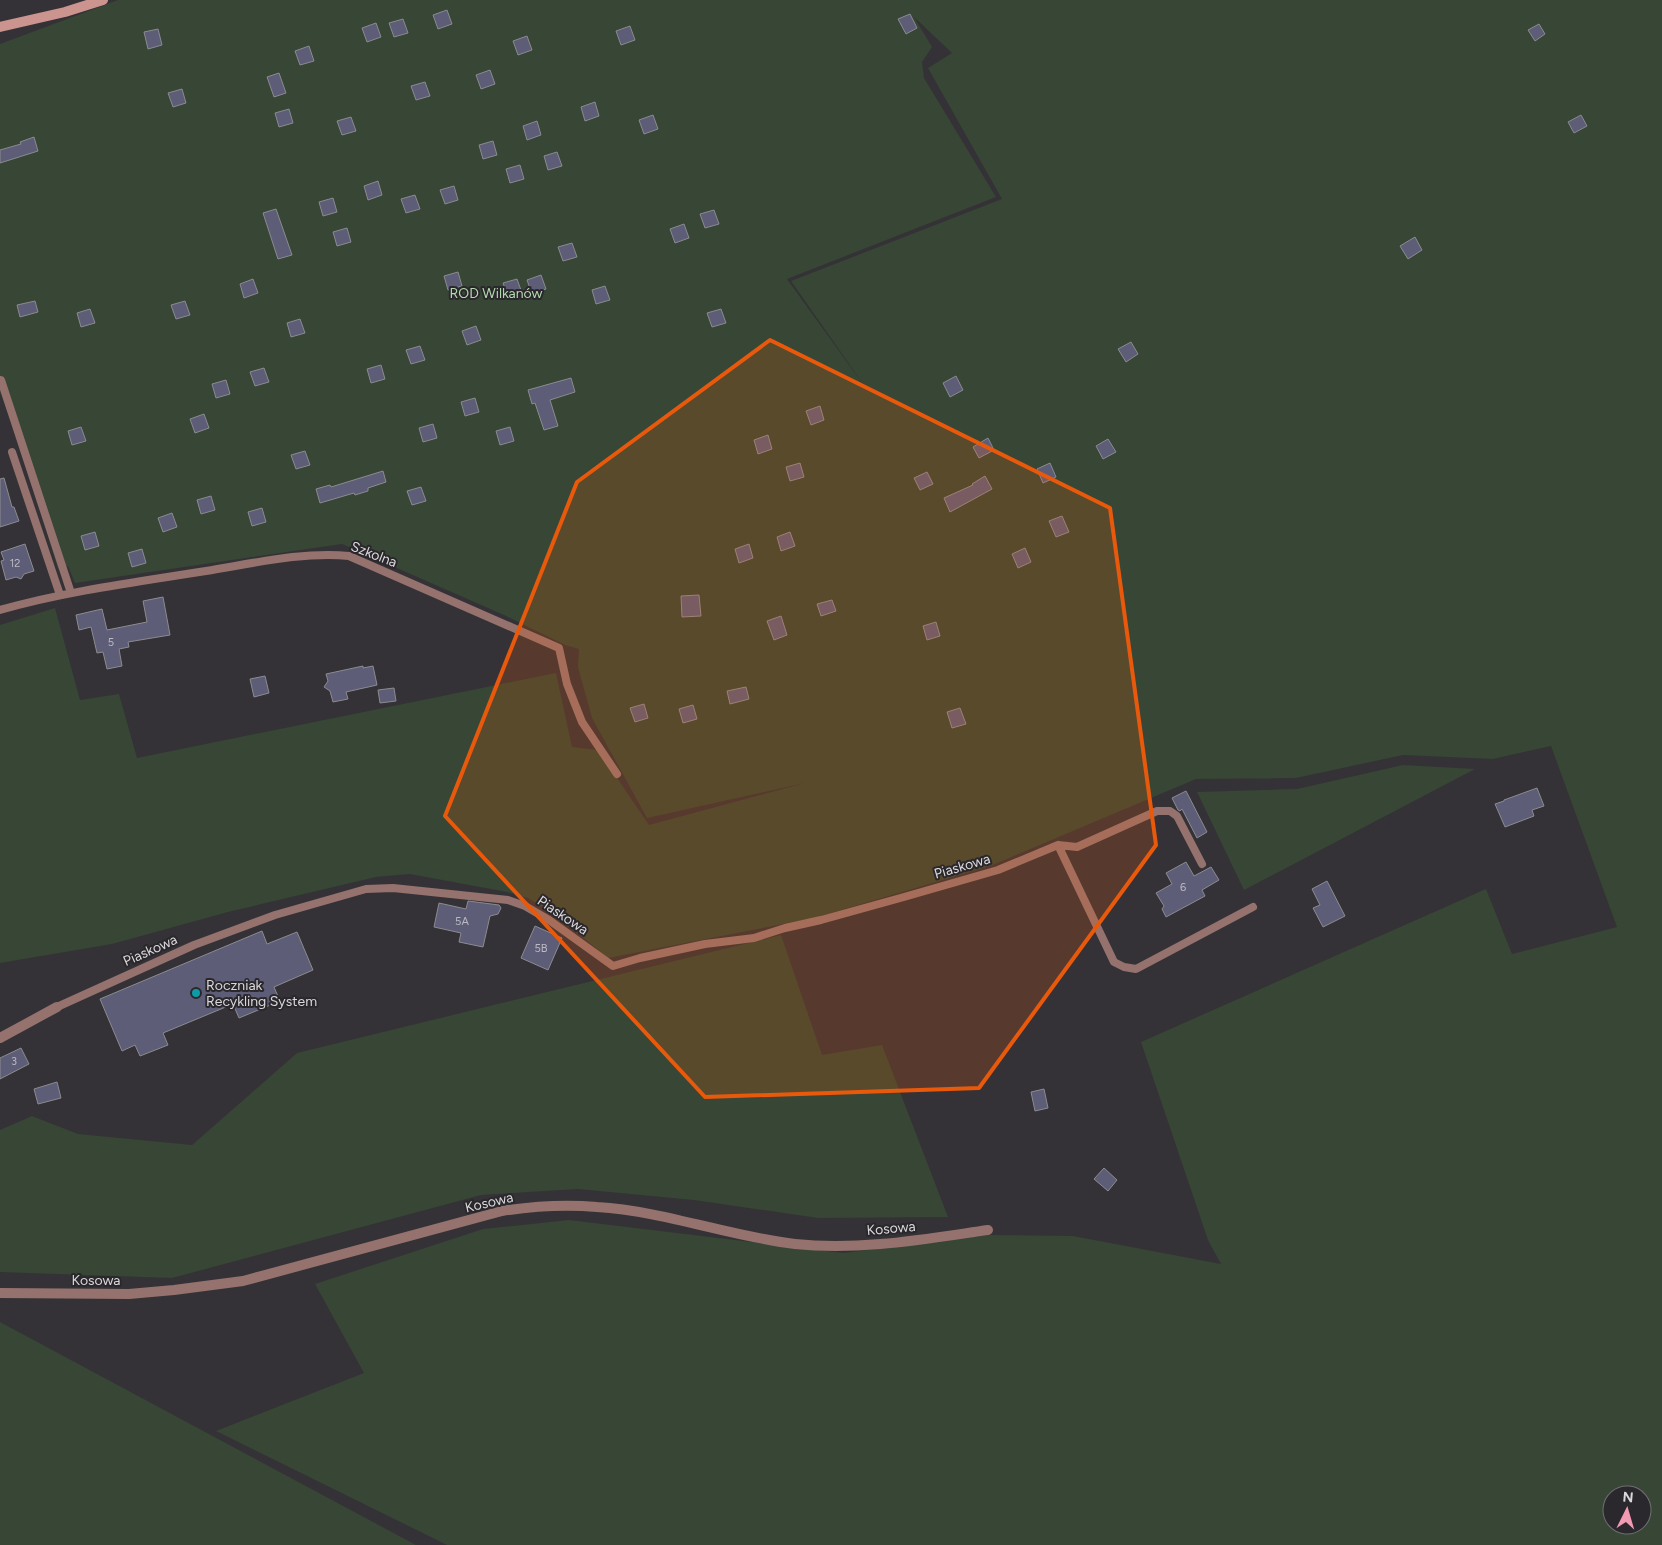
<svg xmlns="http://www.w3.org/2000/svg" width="1662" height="1545" viewBox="0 0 1662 1545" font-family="Figtree,sans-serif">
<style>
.green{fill:#374635;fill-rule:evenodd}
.building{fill:#5e5d77;stroke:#8b8b90}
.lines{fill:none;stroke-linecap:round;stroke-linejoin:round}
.service{stroke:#95726e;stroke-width:8}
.minor{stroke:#95726e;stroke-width:10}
.secondary{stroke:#cc948f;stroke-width:10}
.marked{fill:#e8590c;fill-opacity:0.2;stroke:#e8590c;stroke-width:4;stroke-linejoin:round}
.culture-dot{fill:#0f9aa8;stroke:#2a282c;stroke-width:2}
.labels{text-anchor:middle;stroke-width:4;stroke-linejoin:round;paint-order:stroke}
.number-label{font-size:11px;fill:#bbb9c2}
.park-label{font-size:14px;fill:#b3d9ae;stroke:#2a282c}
.street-label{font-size:14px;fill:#dad8db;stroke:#2a282c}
.poi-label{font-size:14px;fill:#dad8db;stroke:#2a282c;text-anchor:start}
</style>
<rect width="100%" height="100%" fill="#343236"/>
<!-- green -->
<path class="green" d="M118 0H1662V1545H447L216 1431 364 1373 315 1284 483 1229 569 1220 844 1253 989 1235 1073 1236 1221 1264 1208 1240 1141 1042 1486 889 1512 954 1617 927 1551 746 1493 759 1403 755 1296 778 1196 779 990 866 814 918 608 958 554 914 528 898 507 892 410 874 376 877 228 912 112 944 0 963V625L55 608 80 700 119 694 137 758 556 673 572 747 598 750 649 825 805 783 647 818 592 718 578 667 579 649 565 645 504 615 342 544 75 583 68 566 58 569 26 463 0 392V44ZM914 17 952 53 928 68 1002 199 791 281 868 391 787 279 996 197 924 78 922 62 932 47ZM1612 1495H1642V1525H1612Z
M1403 765 1475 769 1244 890 1197 792 1297 789Z
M781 935 822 1055 882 1045 948 1217 818 1218 694 1200 578 1189 481 1195 172 1278 0 1272V1130L32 1116 78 1134 192 1145 297 1053Z
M0 1322 416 1545H0Z"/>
<!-- building -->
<path class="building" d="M447 10 452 24 438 29 433 15Z
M910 14 917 28 906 34 898 19Z
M403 19 408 33 394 37 389 23Z
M376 23 381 37 367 42 362 28Z
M1539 24 1545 34 1535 41 1528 30Z
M630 26 635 40 621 45 616 31Z
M158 29 162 45 148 49 144 32Z
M527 36 532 50 518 55 513 41Z
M309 46 314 61 300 65 295 51Z
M490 70 495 84 481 89 476 75Z
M279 73 286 93 274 97 267 77Z
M425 82 430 96 416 100 411 86Z
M182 89 186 103 173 107 168 93Z
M595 102 599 116 585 121 581 107Z
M289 109 293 123 279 127 275 113Z
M653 115 658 129 644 134 639 120Z
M1581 115 1587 126 1574 133 1568 122Z
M351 117 356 131 342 135 337 121Z
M537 121 541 135 527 140 523 126Z
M34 137 38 151 0 163V150L21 144 20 142Z
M493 141 497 155 483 159 479 145Z
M557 152 562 166 548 170 544 156Z
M520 165 524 179 510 183 506 169Z
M378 181 382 195 368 200 364 186Z
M454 186 458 200 445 204 440 190Z
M415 195 420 209 406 213 401 199Z
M333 198 337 212 323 216 319 202Z
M276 209 292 255 278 259 263 213Z
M714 210 719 224 705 228 700 214Z
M684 224 689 238 675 243 670 229Z
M347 228 351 242 337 246 333 232Z
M1415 237 1422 250 1408 259 1400 246Z
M572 243 577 257 563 261 558 247Z
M458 272 462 286 448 290 444 276Z
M541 275 546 289 532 294 527 280Z
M253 279 258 293 244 298 240 284Z
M517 279 522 293 508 297 503 283Z
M605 286 610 300 596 304 592 290Z
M35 301 38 312 20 317 17 305Z
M185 301 190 315 176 319 171 305Z
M90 309 95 323 81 327 77 313Z
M721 309 726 323 712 327 707 313Z
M300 319 305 333 291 337 287 323Z
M476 326 481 340 467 345 462 331Z
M1131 342 1138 354 1126 362 1118 349Z
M420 346 425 360 411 364 406 350Z
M381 365 385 379 371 383 367 369Z
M264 368 269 382 255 386 250 372Z
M956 376 963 390 950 397 943 383Z
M571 378 575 392 550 400 558 426 544 430 535 403 532 404 528 390Z
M226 380 230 394 216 398 212 384Z
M475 398 479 412 465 416 461 402Z
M820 406 824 420 811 425 806 411Z
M204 414 209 428 195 433 190 419Z
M433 424 437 438 423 442 419 428Z
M81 427 86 441 72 445 68 431Z
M510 427 514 441 500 445 496 431Z
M768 435 772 449 758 454 754 440Z
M988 438 994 450 979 458 973 447Z
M1108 439 1116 452 1103 459 1096 446Z
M305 451 310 465 296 469 291 455Z
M800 463 804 477 790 481 786 467Z
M1050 463 1056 477 1043 483 1037 469Z
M383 471 386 482 368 488V491L355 495 354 493 320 503 316 489 330 485 331 487Z
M927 472 933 484 920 490 914 478Z
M985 476 992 489 950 512 944 498 973 485 972 484Z
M4 478 12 507H14L19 521 0 527V479Z
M421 487 426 501 412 505 407 491Z
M211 496 215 510 201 514 197 500Z
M262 508 266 522 252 526 248 512Z
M172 513 177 527 163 532 158 518Z
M1062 516 1069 532 1056 537 1049 521Z
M95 532 99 546 85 550 81 536Z
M790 532 795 546 781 551 777 537Z
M25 544 34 571 24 574 21 579 16 577 6 580 1 561 4 560 1 552Z
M749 544 753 558 739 563 735 549Z
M1025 548 1031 562 1018 568 1012 554Z
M142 549 146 563 132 567 128 553Z
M699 595 701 616 682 617 681 596Z
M163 597 170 635 128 642 129 647 119 649 122 666 107 669 103 652 97 653 91 627 79 630 76 615 102 609 107 630 147 622 143 601Z
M832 600 836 611 821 616 817 604Z
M781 616 787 635 774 640 767 621Z
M936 622 940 636 927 640 923 626Z
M363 666V668L373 666 377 685 346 692 348 699 333 702 330 691 324 687 328 681 326 674Z
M265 676 269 693 254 697 250 679Z
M746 687 749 699 730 704 727 691Z
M394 688 396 701 380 703 378 690Z
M644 704 648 718 635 722 630 708Z
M693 705 697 719 683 723 679 709Z
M960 708 966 724 952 728 947 712Z
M1537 788 1544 806 1532 810 1534 816 1505 827 1495 804 1504 801V800Z
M1186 791 1207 832 1197 838 1182 809 1180 811 1178 810 1172 798Z
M1186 862 1194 876 1211 867 1219 880 1202 890 1205 896 1166 917 1162 909 1164 906 1156 893 1172 884 1166 873Z
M1327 881 1345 916 1323 927 1313 908 1320 905 1312 889Z
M468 901 499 905 501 908 498 914 490 916 483 947 459 942 461 933 434 927 439 903 466 909Z
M535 926 562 938 548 970 521 958Z
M262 931 267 944 297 932 313 970 274 987 280 1001 239 1018 233 1004 163 1033 168 1045 140 1056 135 1045 122 1051 100 999Z
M21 1048 29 1064 0 1079V1058Z
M57 1082 61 1098 38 1104 34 1089Z
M1044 1089 1048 1108 1035 1111 1031 1092Z
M1104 1168 1117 1180 1108 1191 1094 1179Z"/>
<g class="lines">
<!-- service -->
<path class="service" d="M0 380H1L71 593
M12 452 60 595
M0 610C67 591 137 582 206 571 250 564 305 551 349 556L559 648 567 684 582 722 617 774
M1058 845 1114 962 1124 967 1136 969 1253 907
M57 1007 194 945 275 915 366 889 393 888 508 900 525 906 549 920 613 966 640 958 705 944 754 938 785 928 821 920 904 897 998 870 1058 845 1077 847 1157 811H1170L1177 816 1202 864"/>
<!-- minor -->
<path class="minor" d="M0 1038 57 1007
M0 1293 129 1294 174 1290 243 1281 502 1211C534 1206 564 1204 597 1207 664 1211 728 1236 795 1244 859 1251 925 1239 988 1230"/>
<!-- secondary -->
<path class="secondary" d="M0 27 65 12 103 0"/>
</g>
<!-- marked area -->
<path class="marked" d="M770 340 1110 508 1156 845 979 1088 705 1097 445 816 577 482Z"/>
<!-- markers -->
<circle class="culture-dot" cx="196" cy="993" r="5"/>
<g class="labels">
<!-- number labels -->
<g class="number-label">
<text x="15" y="567">12</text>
<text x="111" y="646">5</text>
<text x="1183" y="891">6</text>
<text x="462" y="925">5A</text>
<text x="541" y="952">5B</text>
<text x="14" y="1065">3</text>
</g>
<!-- park labels -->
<g class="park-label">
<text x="496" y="298">ROD Wilkanów</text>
</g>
<!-- street labels -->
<g class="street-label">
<text transform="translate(374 554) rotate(21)" y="5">Szkolna</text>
<text transform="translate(962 866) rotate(-16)" y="5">Piaskowa</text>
<text transform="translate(563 915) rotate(34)" y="5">Piaskowa</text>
<text transform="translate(150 950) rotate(-24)" y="5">Piaskowa</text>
<text transform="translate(489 1202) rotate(-13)" y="5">Kosowa</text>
<text transform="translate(891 1228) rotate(-5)" y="5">Kosowa</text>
<text x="96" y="1285">Kosowa</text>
</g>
<!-- poi labels -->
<g class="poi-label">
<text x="206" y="990">Roczniak<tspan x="206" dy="16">Recykling System</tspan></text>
</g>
</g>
<!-- north arrow -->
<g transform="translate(1627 1510) rotate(5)"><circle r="24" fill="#2a282c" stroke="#706e72"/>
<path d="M0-4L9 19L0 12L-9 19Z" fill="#f19ab2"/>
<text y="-8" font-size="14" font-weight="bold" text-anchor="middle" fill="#dad8db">N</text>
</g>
</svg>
